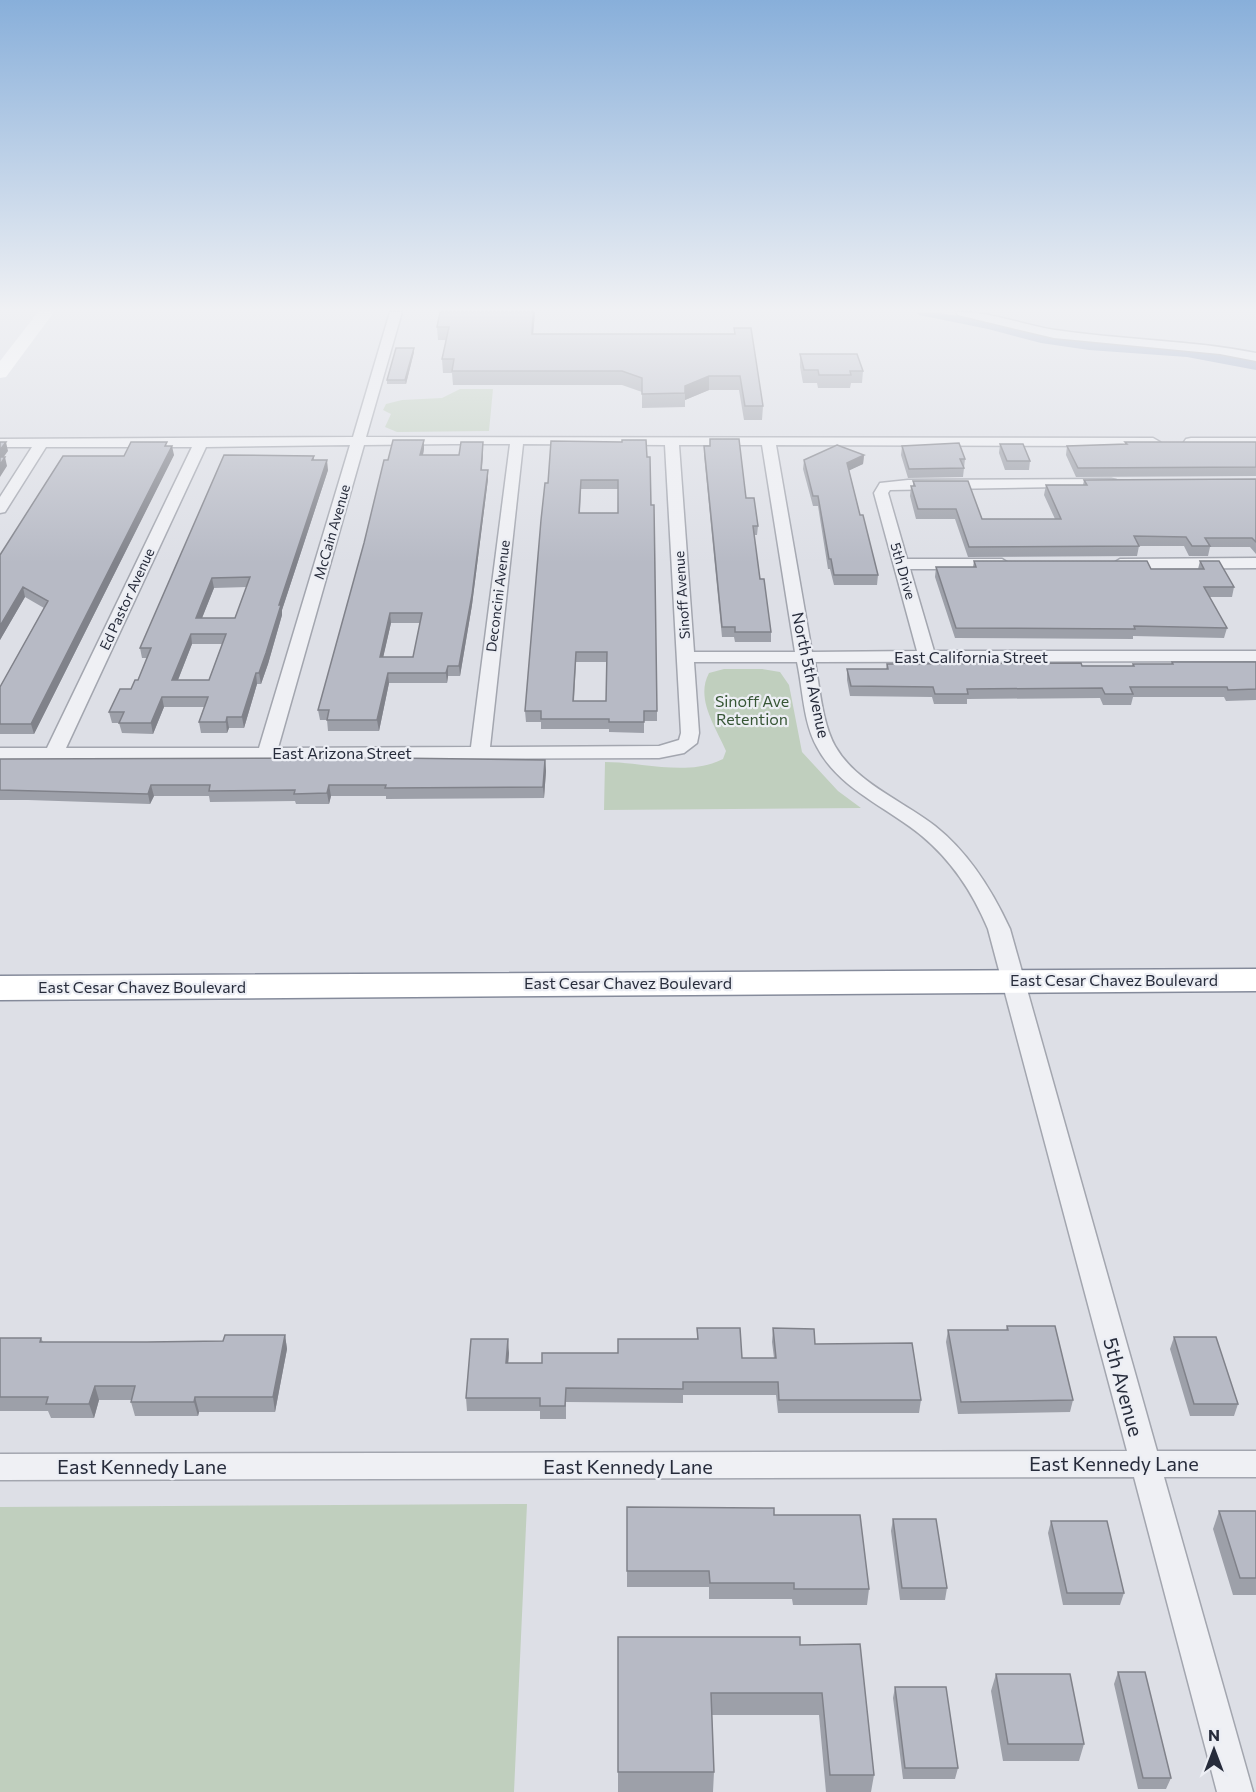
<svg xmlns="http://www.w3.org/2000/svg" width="1256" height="1792" viewBox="0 0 1256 1792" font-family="Commissioner,sans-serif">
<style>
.green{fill:#c0cfbe}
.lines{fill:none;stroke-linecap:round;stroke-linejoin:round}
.canal{fill:#99a8c4;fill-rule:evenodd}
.street-casing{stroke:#a3a6af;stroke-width:3}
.highway-casing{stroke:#858b9b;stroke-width:3}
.street{fill:#eff0f4;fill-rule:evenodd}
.secondary{fill:#fff;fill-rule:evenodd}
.highway{fill:#fff;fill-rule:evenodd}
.wall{fill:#9da0a9;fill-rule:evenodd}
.shaded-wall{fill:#80828a}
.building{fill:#b7bac5;stroke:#80828a;stroke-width:1.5;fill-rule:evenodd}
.labels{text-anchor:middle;stroke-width:4.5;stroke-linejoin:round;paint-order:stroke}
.far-street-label{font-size:14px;fill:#272c3b;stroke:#eceef4}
.street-label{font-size:16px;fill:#272c3b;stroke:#eceef4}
.park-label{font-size:16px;fill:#375635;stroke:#eceef4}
.near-street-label{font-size:20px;fill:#272c3b;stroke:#eceef4}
</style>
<rect width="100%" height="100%" fill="#dddfe6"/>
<!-- green -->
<path class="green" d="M460 389H493L489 431 397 432 385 427 391 414 383 410 386 404 402 400 442 398Z
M724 669H762L780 672 789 685 802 752 838 791 861 808 604 810 605 762C643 762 688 777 723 759L726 751C716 727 695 699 709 673Z
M527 1504 514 1792H0V1507Z"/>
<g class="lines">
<!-- canal -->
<path class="canal" d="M917 312C961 312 1000 327 1042 335 1089 345 1137 345 1184 349 1208 351 1232 357 1256 362V370L1187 357 1089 350 1041 343 988 329 919 315Z"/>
<defs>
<path id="street" d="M390 312H402L366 437 1153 438 1160 442 1153 446 776 445 812 652 917 651 874 493 880 483 908 480 1111 479 1116 480 1118 483 1116 486 890 490 888 493 907 559H1002L1010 564 1002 569H910L934 651H1256V661L815 662C820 689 822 722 835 746 856 783 903 801 935 826 969 853 992 890 1010 929L1157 1451H1256V1477H1164L1253 1792H1217L1134 1477 0 1480V1454L1127 1451 988 929C973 893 952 861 922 836 887 807 839 789 817 747 803 722 803 689 797 662H694L699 733 697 743 684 753 659 758 0 760V748H47L192 447H46L5 512 0 513V497L32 447H0V439L353 437ZM452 444H510L471 747 278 748 364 445ZM523 444 665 445 681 733 679 740 659 746 490 747ZM350 445 259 748H66L206 447ZM679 445H762L795 652H694Z
M956 312C990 311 1022 325 1055 330 1122 340 1190 340 1256 353V361L1220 354 1054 338 958 315Z
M1191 438H1256V446L1186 445 1184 442 1186 439Z
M1256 558V568L1120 569 1112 564 1120 559Z"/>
<path id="highway" d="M1256 969V991L0 1000V976Z"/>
</defs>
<!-- street casing -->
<use href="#street" class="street-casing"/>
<!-- highway casing -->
<use href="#highway" class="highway-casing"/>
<!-- street -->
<use href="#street" class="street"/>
<!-- secondary -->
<path class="secondary" d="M38 312H54L6 377 0 378V361Z"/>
<!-- highway -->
<use href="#highway" class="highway"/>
</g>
<!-- wall -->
<path class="wall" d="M440 312H535L533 334H734V328L763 406 762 420H744L739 390H709L685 400V407L642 408V392L622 385H453L452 373H443L442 359 446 340H438L437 327Z
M414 348V352L406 384H387V380Z
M800 354 863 371 862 383H851L850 388H818L817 383H803L800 367Z
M710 439 746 498 758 526 757 535H754L760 579 771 632V642H735L734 637H722L704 455V446H710Z
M622 442 657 711V721H644V733L609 732V729H541V722H526L525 711 548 483ZM581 489H618V513H580ZM576 662H607L606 701H574Z
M1125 442H1256V476L1076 477 1066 455 1067 446 1125 444Z
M1000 444 1030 461 1029 470H1005L999 453Z
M168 446 174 455 34 734H0V687L44 608 25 597 0 640V555L124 456Z
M902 446 965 459 963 477 908 478 901 455Z
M424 449 423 455H459L483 451 482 470H488V479L472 605 460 676H448L447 683H389L379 731H328L327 720H320L318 710 388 460ZM391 623H420L413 657H383Z
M864 455 863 464 849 470 860 515 878 575 877 585H834L830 569H828L818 506H813L803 469 804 460Z
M314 456V460L328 470 282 610V615L268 664 261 684H257L244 728H229L227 733H201L199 722 204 707H164L153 734 122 733 119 723H112L109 712 131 689 138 680 147 658H142L140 648ZM247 587 235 618H202L214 588ZM192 644H222L209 680H178Z
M1256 479V554L1250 547H1210L1208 556H1189L1184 546H1139L1137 556 968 557 955 519H916L910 496 911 486H913V481L982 519H1055L1044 495 1046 485H1083L1084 480Z
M974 561 1151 569H1198L1200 561 1234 587 1232 597H1209L1227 628 1224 638 1133 636V639L955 638 935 577 936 567H973Z
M1172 662H1256V700L1226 701 1224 697H1133L1131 705H1103L1100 698 967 699V704H934L932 697 850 696 847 680V669H886L887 664 1132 666 1133 664H1171Z
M0 759 545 760 546 771 544 798 386 799V796H331L329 804H296L295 801 210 802 209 796H154L150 804 28 800H0Z
M1007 1326 1073 1400 1070 1412 958 1414 946 1342 948 1330H1006Z
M697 1328 742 1358H774L772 1342 773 1328 815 1344 921 1400 919 1413H778L776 1395H683V1403L566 1402V1419H540V1411H467L466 1398 509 1353 508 1363H542L618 1353 697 1339Z
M285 1335 287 1349 275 1412H199L198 1416H135L131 1402 132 1400H99L94 1418H51L48 1411H0V1338H41L43 1342H147L223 1341Z
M1174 1337 1238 1404 1234 1416H1190L1170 1349Z
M627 1507 774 1515 869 1589 867 1605H793L792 1599H709V1587H627Z
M1219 1511H1256V1595H1233L1213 1529Z
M893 1519 947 1588 945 1600H900L891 1531Z
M1051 1521 1124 1593 1120 1605H1063L1048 1533Z
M618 1637 800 1645 874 1775 871 1792H826L819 1715H712L714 1772 713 1792H618Z
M1118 1672 1171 1778 1166 1789H1138L1114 1684Z
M996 1674 1084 1744 1079 1761H1003L991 1691Z
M895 1687 958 1768 955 1779H903L893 1698Z"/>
<!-- shaded-wall -->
<path class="shaded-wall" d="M533 312H535L532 347V334Z
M414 348V352L406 384 405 380Z
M709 376V390L685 400V386Z
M424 440V449L421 464 420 455Z
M6 442 8 451 0 462V450Z
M483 442V451L481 479V470Z
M172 446 174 455 34 734 31 724Z
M864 455 863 464 846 472 847 463Z
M5 457 7 466 0 477V465Z
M327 460 328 470 282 610V615L268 664 261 684 259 673 279 605Z
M488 470V479L472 605 460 676 459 666Z
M212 578 214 588 198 628 196 618Z
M23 587 25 597 0 640V626Z
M390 613 391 623 381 667 380 657Z
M191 634 192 644 174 690 172 680Z
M448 666V676L447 683 446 673Z
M256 673 257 684 244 728 242 717Z
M388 673 389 683 379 731 377 720Z
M162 697 164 707 153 734 151 723Z
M227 717 229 728 227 733 226 722Z
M545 760 546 771 544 798 543 787Z
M151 785 154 796 150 804 148 794Z
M329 785 331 796 329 804 327 793Z
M285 1335 287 1349 275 1412 273 1397Z
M508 1339 509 1353 507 1377 506 1363Z
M95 1386 99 1400 94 1418 89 1404Z
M195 1397 199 1412 198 1416 194 1402Z"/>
<!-- building -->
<path class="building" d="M440 312H533L532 334H735L734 328H751L763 406H745L740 376H709L685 386V393L642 394V378L622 371H452L454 359H442L449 327H437Z
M396 348H414L405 380H387Z
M800 354H857L863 371H850L851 375H819L818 370H804Z
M710 439H739L746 498H754L758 526H753L760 579H764L771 632H735V627H722L704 446H710Z
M393 440H424L420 455H459L461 442H483L481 470H488L472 595 459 666H448L446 673H388L377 720H327L329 710H318L364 543 384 460H388ZM390 613H422L413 657H380Z
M622 440H646L647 457H650L651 505H654L657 711H644V722H609V719H541V711H525L541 520 545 483H548L551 441 622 442ZM581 480H618V513H579ZM576 652H607L606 701H573Z
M0 442H6L0 450Z
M131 442H167L165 446H172L31 724H0V687L48 601 23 587 0 626V555L63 456H124Z
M1125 442H1256V467L1078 468 1067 446 1127 444Z
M959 443 965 459H960L964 468 909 469 902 446Z
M1000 444H1023L1030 461H1007Z
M837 445 864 455 847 463 860 515H863L878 575H834L831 559H829L818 496H813L804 460Z
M224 455 314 456 312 460H327L279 605H281L266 653 259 673H256L242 717H227L226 722H199L208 697H162L151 723H119L124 712H109L120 689H131L135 680H138L151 648H140ZM250 577 235 618H196L212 578ZM191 634H226L209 680H172Z
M0 457H5L0 465Z
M1256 479V542L1252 538H1205L1210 546H1192L1186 537 1134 536 1139 546 969 547 956 509H918L911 486H915L913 481H968L982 519H1061L1046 485H1087L1084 480Z
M974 561H1147L1151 569H1204L1200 561H1219L1234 587H1204L1227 628 1134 626 1135 629 956 628 936 567H976Z
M1172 662H1256V689L1228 690 1227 687H1130L1133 694H1105L1102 688 967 689 968 694H935L933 687 851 686 847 669H888L887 664 1081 663 1082 666H1134L1133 664H1173Z
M391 758 545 760 543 787 385 788 386 785H329L327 793 294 794 295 790 209 791 210 785H151L148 794 0 790V759Z
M1007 1326H1055L1073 1400 961 1402 948 1330H1008Z
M697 1328H740L742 1358H776L773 1328 814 1329 815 1344 912 1343 921 1400H779L778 1382H683V1389L566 1388 565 1406H540V1398H466L471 1339H508L506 1363H542V1353H618V1339H698Z
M225 1335H285L273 1397H195L194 1402H131L135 1386H95L89 1404H46L48 1397H0V1338H41L40 1342H147L223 1341Z
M1174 1337H1216L1238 1404H1194Z
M627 1507 774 1508V1515H860L869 1589H794V1583H710L709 1571H627Z
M1219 1511H1256V1578H1240Z
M893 1519H936L947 1588H902Z
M1051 1521H1107L1124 1593H1067Z
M618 1637H800V1645L860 1644 874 1775H830L822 1693H711L714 1772H618Z
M1118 1672H1145L1171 1778H1143Z
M996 1674H1070L1084 1744H1008Z
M895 1687H946L958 1768H905Z"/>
<!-- sky -->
<linearGradient id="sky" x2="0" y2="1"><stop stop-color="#88afda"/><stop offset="0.55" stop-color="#f0f1f4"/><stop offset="1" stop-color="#f0f1f4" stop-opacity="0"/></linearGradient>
<rect width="1256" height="563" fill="url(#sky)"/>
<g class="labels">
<!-- far-street labels -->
<g class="far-street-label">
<text transform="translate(332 532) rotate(-74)" y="5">McCain Avenue</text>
<text transform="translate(903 571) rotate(74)" y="5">5th Drive</text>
<text transform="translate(682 595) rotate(-94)" y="5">Sinoff Avenue</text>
<text transform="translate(498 596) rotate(-83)" y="5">Deconcini Avenue</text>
<text transform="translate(127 599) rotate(-65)" y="5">Ed Pastor Avenue</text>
</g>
<!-- street labels -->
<g class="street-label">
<text x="971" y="663">East California Street</text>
<text transform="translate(811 675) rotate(78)" y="6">North 5th Avenue</text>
<text x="342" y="759">East Arizona Street</text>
<text x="1114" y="986">East Cesar Chavez Boulevard</text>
<text x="628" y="989">East Cesar Chavez Boulevard</text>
<text x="142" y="993">East Cesar Chavez Boulevard</text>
</g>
<!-- park labels -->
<g class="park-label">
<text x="752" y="707">Sinoff Ave<tspan x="752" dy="18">Retention</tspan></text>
</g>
<!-- near-street labels -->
<g class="near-street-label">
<text transform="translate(1123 1387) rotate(75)" y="7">5th Avenue</text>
<text x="1114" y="1471">East Kennedy Lane</text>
<text x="142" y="1474">East Kennedy Lane</text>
<text x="628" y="1474">East Kennedy Lane</text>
</g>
</g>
<!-- north arrow -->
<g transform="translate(1214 1750)" stroke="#eceef4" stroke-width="4.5" paint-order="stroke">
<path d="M0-4.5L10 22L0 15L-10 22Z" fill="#272c3b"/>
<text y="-9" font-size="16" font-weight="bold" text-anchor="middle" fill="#272c3b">N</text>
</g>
</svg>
